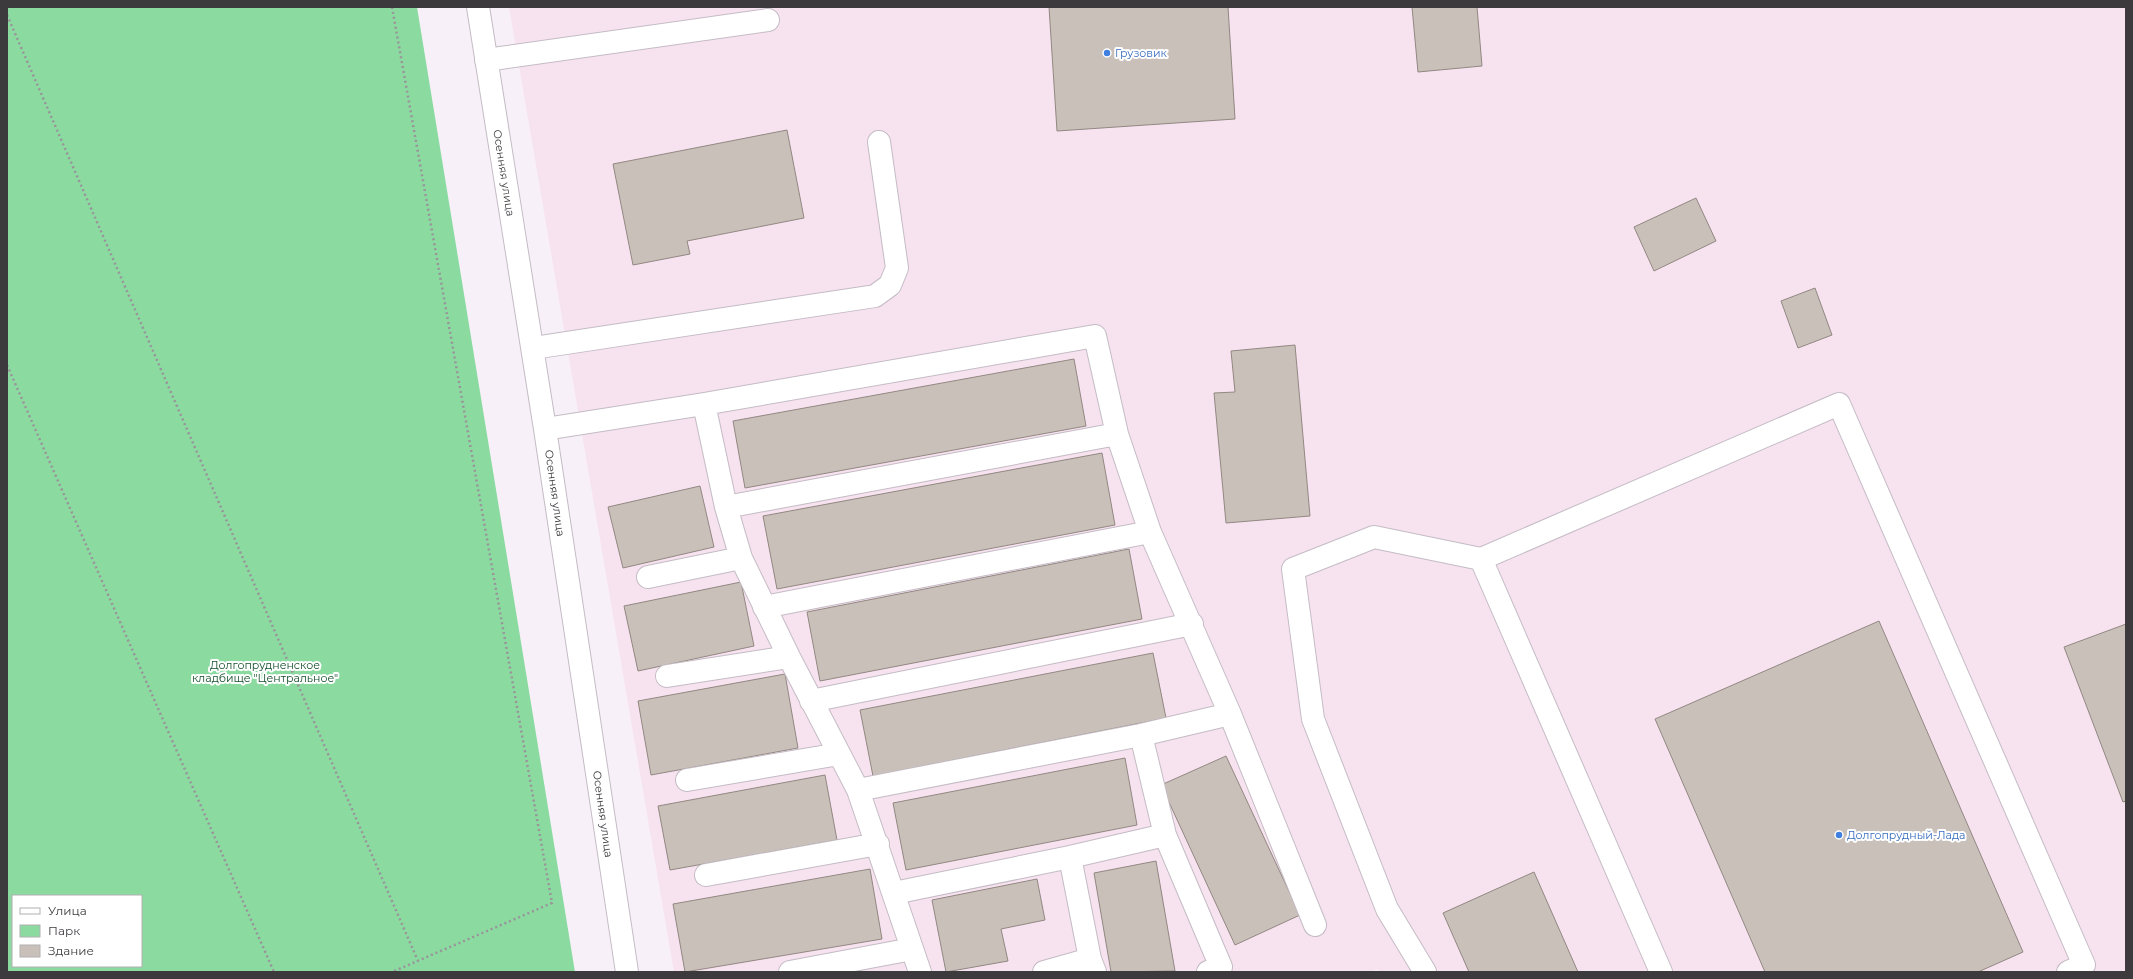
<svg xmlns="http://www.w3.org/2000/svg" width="2133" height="979" viewBox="0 0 2133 979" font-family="Montserrat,sans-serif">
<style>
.industrial{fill:#f7e2f0}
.green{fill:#8bdba1;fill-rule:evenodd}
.building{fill:#cac0ba;stroke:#928882}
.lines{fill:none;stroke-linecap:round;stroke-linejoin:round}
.minor-casing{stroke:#c4bcc4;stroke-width:24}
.path{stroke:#99939a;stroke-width:2.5;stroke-dasharray:2 3;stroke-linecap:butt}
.minor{stroke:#fff;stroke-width:22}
.shop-dot{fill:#3f7fe0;stroke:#fff;stroke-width:1.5}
.labels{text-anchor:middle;stroke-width:4;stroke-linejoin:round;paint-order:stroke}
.shop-label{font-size:11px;fill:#366cbe;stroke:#fff;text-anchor:start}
.street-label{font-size:11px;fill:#3d3a3e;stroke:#fff}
.park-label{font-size:11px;fill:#134e2a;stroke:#fff}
</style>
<rect width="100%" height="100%" fill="#f8f0f9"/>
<!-- industrial -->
<path class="industrial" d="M509 7H2126V972H1379L1377 969 1371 972H674Z"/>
<!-- green -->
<path class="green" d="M7 7H417L575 972H7ZM13 896H141V966H13Z"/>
<!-- building -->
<path class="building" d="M1049 7H1228L1235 119 1057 131Z
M1412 7H1477L1482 66 1418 72Z
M787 130 804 218 687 241 690 254 633 265 613 164Z
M1696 198 1716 241 1654 271 1634 227Z
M1815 288 1832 335 1798 348 1781 301Z
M1295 345 1310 516 1226 523 1214 393 1235 392 1231 351Z
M1074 359 1086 426 745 488 733 421Z
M1102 453 1115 525 777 589 763 516Z
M700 486 714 547 623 568 608 507Z
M1129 549 1142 619 820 681 807 612Z
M741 582 754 646 638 671 624 606Z
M1879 621 2023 952 1978 972H1765L1655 719Z
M2126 624V801L2123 802 2064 647Z
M1153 653 1166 718 873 776 860 710Z
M785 674 798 748 651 775 638 701Z
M1226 756 1300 915 1235 945 1161 785Z
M1125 758 1137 825 906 870 893 803Z
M825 775 837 840 670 870 658 806Z
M1156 861 1175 971 1111 972 1094 873Z
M870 869 882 939 685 972 673 904Z
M1534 872 1578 972H1469L1443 913Z
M1037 879 1045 920 1001 929 1008 961 946 972 932 900Z"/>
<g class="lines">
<defs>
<path id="minor" d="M478 7 545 429 627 972
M486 60 768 20
M533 348 875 296 890 285 897 268 879 142
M704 404 726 507 741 558 789 657 858 790 920 972
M545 429 704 404 1095 336 1117 434 1150 532 1230 714 1315 925
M726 507 1117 434
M648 577 741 558
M764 607 1150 532
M667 676 789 657
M811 701 1192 624
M1141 735 1165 835 1221 967 1208 972
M687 780 839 754
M858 790 1141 735 1230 714
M1070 857 1090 959 1095 972
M706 875 878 844
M894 893 1070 857 1165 835
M790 972 912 949
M1044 972 1090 959
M1425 972 1387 909 1313 719 1293 569 1374 537 1481 559
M1661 972 1481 559 1839 404 2084 965 2068 972"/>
</defs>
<!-- minor casing -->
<use href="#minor" class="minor-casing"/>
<!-- path -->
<path class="path" d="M392 7 552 903 392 972
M7 15 418 961
M7 365 274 972"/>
<!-- minor -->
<use href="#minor" class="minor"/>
</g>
<!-- markers -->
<g class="shop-dot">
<circle cx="1107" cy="53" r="4"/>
<circle cx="1839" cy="835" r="4"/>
</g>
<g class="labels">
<!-- shop labels -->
<g class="shop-label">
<text x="1115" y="57">Грузовик</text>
<text x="1847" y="839">Долгопрудный-Лада</text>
</g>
<!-- street labels -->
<g class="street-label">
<text transform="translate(504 173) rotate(81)" y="4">Осенняя улица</text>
<text transform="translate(555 493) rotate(82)" y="4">Осенняя улица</text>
<text transform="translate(603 814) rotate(82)" y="4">Осенняя улица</text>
</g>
<!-- park labels -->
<g class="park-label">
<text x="265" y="669">Долгопрудненское<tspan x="265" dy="13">кладбище "Центральное"</tspan></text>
</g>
</g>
<!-- border -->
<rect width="2133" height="979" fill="none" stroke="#3d3a3e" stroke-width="16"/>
<!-- legend -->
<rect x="12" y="895" width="130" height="72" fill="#ffffff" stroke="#b1b0b2"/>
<rect x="20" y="908" width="20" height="6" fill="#ffffff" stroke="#b1b0b2"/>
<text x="48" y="915" font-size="12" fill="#3d3a3e">Улица</text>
<rect x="20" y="925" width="20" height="12" fill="#8bdba1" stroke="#b1b0b2"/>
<text x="48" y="935" font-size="12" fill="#3d3a3e">Парк</text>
<rect x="20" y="945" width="20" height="12" fill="#cac0ba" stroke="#b1b0b2"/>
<text x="48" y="955" font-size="12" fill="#3d3a3e">Здание</text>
</svg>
